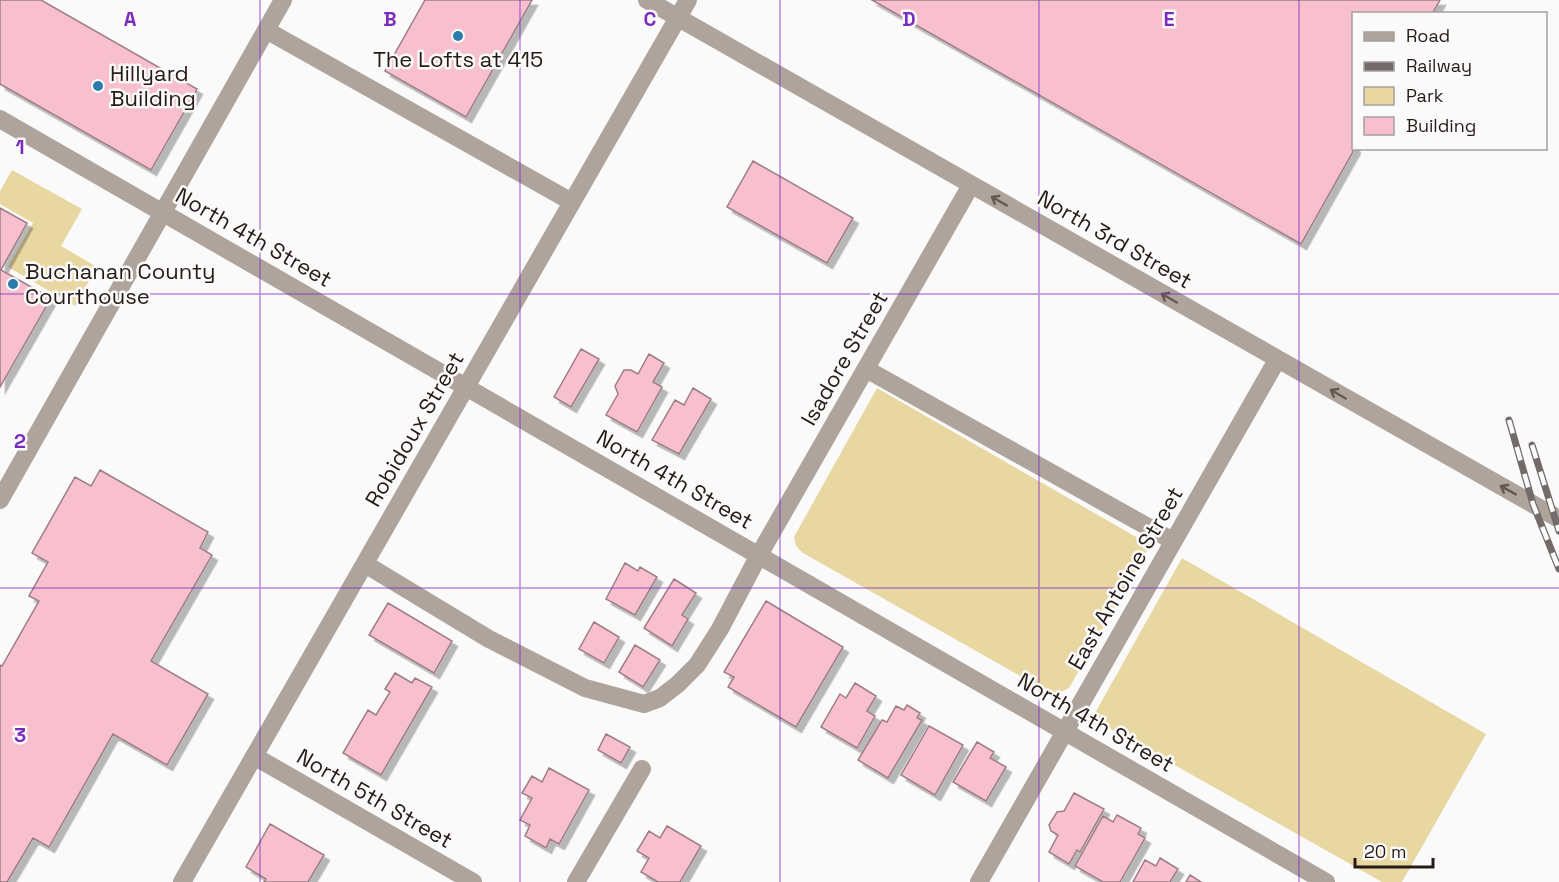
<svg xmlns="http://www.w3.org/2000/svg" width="1559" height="882" viewBox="0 0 1559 882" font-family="'Space Grotesk',sans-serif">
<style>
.green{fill:#e9d7a1}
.building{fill:#f8bfce;stroke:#9e7e86;stroke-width:1.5;filter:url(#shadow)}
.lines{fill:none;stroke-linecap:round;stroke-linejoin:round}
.minor{stroke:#afa49b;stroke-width:18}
.rail-casing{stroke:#726b69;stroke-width:7}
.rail{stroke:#fafafa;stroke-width:4.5;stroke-dasharray:14;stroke-linecap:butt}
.oneway{stroke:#645852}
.grid{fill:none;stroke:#7b2cbf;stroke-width:1.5;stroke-opacity:0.55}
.poi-dot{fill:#2b7cad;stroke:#fafafa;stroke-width:2}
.labels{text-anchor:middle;stroke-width:5;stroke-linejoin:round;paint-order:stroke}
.poi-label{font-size:22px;fill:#261a17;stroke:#fafafa;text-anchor:start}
.street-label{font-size:22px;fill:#261a17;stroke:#fafafa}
.grid-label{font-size:20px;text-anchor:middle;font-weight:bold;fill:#7b2cbf;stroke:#fafafa;stroke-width:5;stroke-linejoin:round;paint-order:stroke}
</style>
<defs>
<filter id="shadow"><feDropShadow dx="5.5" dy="5.5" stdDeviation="0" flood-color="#0004"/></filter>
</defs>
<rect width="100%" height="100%" fill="#fafafa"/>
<!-- green -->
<path class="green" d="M12 170 82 209 61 246 97 267 75 306 8 267 33 223 0 204V191Z
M877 388 1150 545 1069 688 1059 693H1050L803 553 796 546 794 537Z
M1182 558 1486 734 1402 882H1382L1100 723 1095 713Z"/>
<!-- building -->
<path class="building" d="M0 0H41L197 89 151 170 0 84Z
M425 0H532L466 117 385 71Z
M872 0H1440L1432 14H1354V148H1355L1301 244Z
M753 161 853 218 827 263 727 207Z
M0 208 27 223 1 270 51 298 0 387Z
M581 349 599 359 571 407 554 397Z
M649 354 664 363 653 382 662 387 637 432 606 415 618 394 615 386 624 370H631L638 374Z
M693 388 711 399 679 454 652 440 675 400 684 405Z
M100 470 208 532 200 548 212 555 151 661 208 694 167 765 113 734 49 847 33 838 7 882H0V665L2 666 39 601 29 596 48 562 32 553 75 477 91 486Z
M625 563 638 571 640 567 657 577 635 615 606 599Z
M674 579 696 593 682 615 688 619 672 646 644 628Z
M766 601 843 647 796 727 728 687 734 677 724 672Z
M388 603 452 641 434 673 369 635Z
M594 622 619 637 604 663 579 649Z
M635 645 660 660 643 687 619 672Z
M395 673 412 683 415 678 432 687 381 775 343 753 368 710 376 715 390 692 385 689Z
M855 683 876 696 867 711 875 716 857 748 821 727 840 694 846 698Z
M907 705 920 713 917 718 922 720 888 778 858 760 882 720 887 722 896 706 904 710Z
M929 726 963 745 935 795 901 775Z
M606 734 630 747 621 763 598 750Z
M977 742 994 752 990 758 1006 767 986 801 953 782Z
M549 768 589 790 559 844 550 839 546 848 525 836 530 825 520 820 532 798 522 793 532 776 542 782Z
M1074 793 1104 809 1080 852 1077 850 1069 864 1049 852 1058 835 1051 831 1049 825 1057 812 1064 811Z
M1117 815 1141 828 1138 834 1145 838 1120 882H1103L1075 866 1103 816 1113 822Z
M270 824 324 855 308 882H264L266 879 246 867Z
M667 826 701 846 680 882H658L641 872 649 858 637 851 649 831 660 838Z
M1160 858 1178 869 1170 882H1133L1145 860 1156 866Z
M1190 875 1201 882H1186Z"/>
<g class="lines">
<!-- minor -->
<path class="minor" d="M647 0 1559 519
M266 30 572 202
M0 119 1326 882
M866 369 1173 541
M0 500 283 0
M365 564 489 639 585 688 644 704 660 698 678 684 697 665 720 629 759 555 971 185
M254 756 473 882
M182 882 688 0
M576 882 642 769
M979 882 1277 360"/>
<defs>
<path id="rail" d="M1509 420 1533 504 1559 569
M1532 445 1559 531"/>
</defs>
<!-- rail casing -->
<use href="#rail" class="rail-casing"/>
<!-- rail -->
<use href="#rail" class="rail"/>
</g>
<!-- one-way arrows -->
<defs><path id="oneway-shaft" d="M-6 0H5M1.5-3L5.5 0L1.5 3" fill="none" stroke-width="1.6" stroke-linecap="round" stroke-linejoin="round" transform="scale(1.5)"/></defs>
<g class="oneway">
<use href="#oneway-shaft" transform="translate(999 201) rotate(-150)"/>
<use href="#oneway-shaft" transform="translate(1169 298) rotate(-150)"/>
<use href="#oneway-shaft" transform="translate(1338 394) rotate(-150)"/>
<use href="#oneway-shaft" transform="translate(1508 490) rotate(-151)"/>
</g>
<!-- grid -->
<path class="grid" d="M260 0V882M520 0V882M780 0V882M1039 0V882M1299 0V882M0 294H1559M0 588H1559"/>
<!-- markers -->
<g class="poi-dot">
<circle cx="458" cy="36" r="6"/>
<circle cx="98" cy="86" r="6"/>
<circle cx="13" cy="284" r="6"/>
</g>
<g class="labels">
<!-- poi labels -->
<g class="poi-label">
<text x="458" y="67" text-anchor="middle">The Lofts at 415</text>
<text x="110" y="81">Hillyard<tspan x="110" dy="25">Building</tspan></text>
<text x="25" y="279">Buchanan County<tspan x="25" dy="25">Courthouse</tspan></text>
</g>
<!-- street labels -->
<g class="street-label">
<text transform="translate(254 237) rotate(30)" y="8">North 4th Street</text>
<text transform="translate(1115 239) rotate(30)" y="8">North 3rd Street</text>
<text transform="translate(844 358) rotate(-60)" y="8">Isadore Street</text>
<text transform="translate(414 429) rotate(-60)" y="8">Robidoux Street</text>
<text transform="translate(675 479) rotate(30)" y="8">North 4th Street</text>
<text transform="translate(1125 578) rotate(-60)" y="8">East Antoine Street</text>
<text transform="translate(1096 722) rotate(30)" y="8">North 4th Street</text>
<text transform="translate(375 798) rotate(30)" y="8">North 5th Street</text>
</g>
</g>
<g class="grid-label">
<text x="130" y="26">A</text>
<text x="390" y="26">B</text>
<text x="650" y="26">C</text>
<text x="909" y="26">D</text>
<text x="1169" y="26">E</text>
<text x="20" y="154">1</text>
<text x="20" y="448">2</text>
<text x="20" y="742">3</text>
</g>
<!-- legend -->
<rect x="1352" y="12" width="195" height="138" fill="#fafafa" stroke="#a5a09f" stroke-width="1.5"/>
<rect x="1364" y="32" width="30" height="9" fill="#afa49b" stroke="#a5a09f" stroke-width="1.5"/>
<text x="1406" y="42" font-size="18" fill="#261a17">Road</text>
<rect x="1364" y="62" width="30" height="9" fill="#726b69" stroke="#a5a09f" stroke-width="1.5"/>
<text x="1406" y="72" font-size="18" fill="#261a17">Railway</text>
<rect x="1364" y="87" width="30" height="18" fill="#e9d7a1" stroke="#a5a09f" stroke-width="1.5"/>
<text x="1406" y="102" font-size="18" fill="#261a17">Park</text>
<rect x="1364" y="117" width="30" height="18" fill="#f8bfce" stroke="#a5a09f" stroke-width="1.5"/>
<text x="1406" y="132" font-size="18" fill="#261a17">Building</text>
<!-- scale -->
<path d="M1355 858v9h78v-9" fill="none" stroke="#261a17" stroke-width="3"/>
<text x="1364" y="858" font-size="18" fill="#261a17" stroke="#fafafa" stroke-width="4.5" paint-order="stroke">20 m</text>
</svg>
